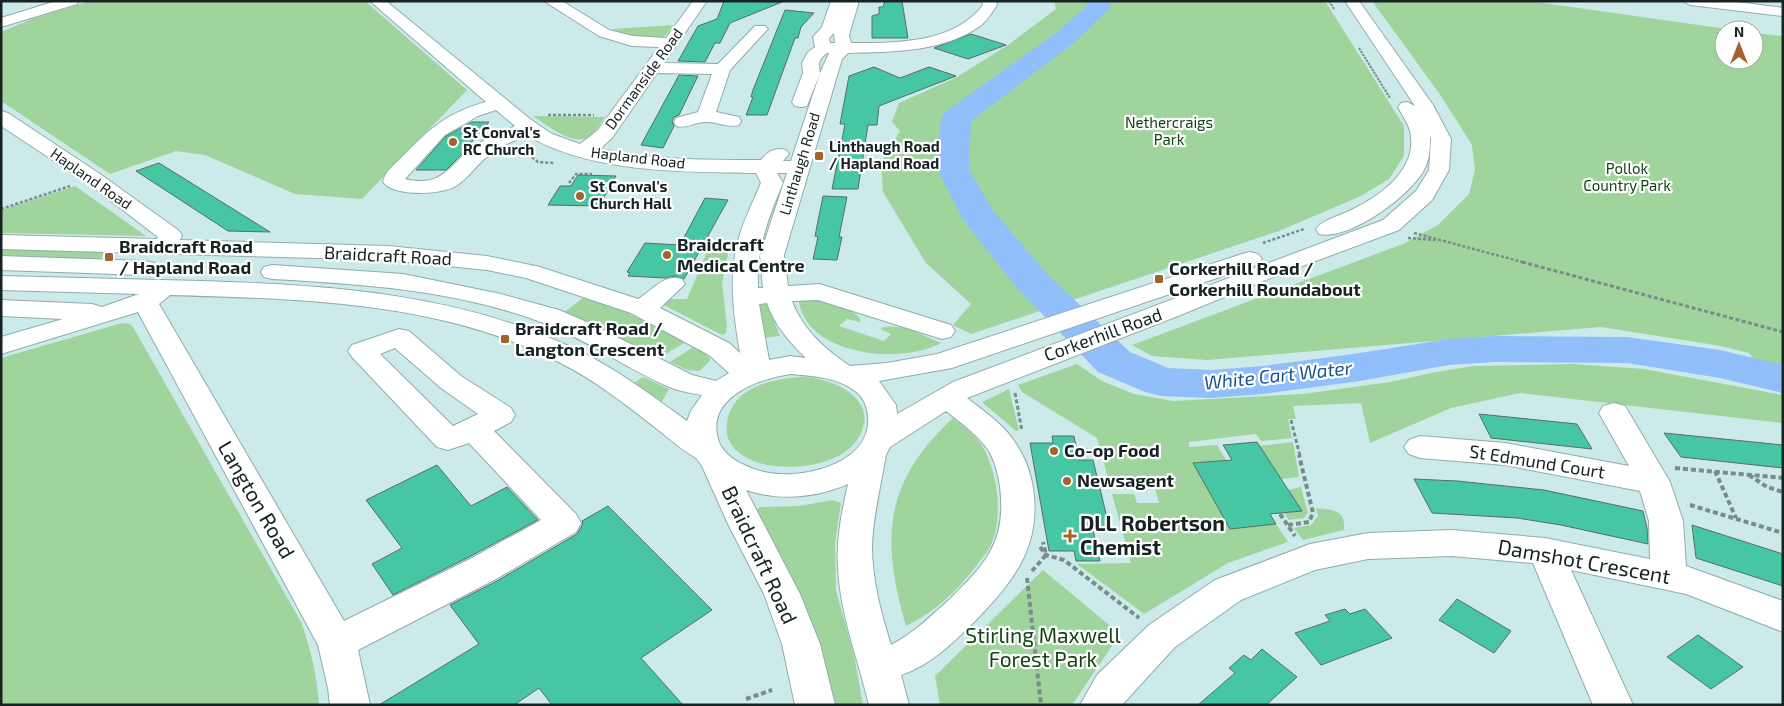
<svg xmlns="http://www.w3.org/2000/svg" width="1784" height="706" viewBox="0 0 1784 706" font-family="'Exo 2',sans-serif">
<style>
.green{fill:#9fd49c}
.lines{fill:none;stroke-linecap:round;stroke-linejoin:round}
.river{fill:#91bffb;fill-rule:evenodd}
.building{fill:#46c6a3;stroke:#566e65}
.minor-casing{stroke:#90acad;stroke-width:2}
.path-far3{stroke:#788c8d;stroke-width:2;stroke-dasharray:2.5 1;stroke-linecap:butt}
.path-far2{stroke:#788c8d;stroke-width:2.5;stroke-dasharray:3 2;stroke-linecap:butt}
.path-far1{stroke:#788c8d;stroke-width:3;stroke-dasharray:4 2.5;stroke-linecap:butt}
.path{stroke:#788c8d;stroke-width:4;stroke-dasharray:5 3;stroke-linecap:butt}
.minor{fill:#fff;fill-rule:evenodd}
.poi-dot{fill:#a2642a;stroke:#fff;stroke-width:2}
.labels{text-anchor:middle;stroke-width:4.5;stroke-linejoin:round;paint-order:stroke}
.far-street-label{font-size:15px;fill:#172223;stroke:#fff}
.far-park-label{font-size:15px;fill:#144415;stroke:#fff}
.far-poi-label{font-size:15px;font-weight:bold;fill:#172223;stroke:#fff;text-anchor:start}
.poi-label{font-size:18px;font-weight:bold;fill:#172223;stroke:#fff;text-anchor:start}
.street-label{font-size:18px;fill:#172223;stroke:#fff}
.water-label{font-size:19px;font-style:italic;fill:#1a5395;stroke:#fff}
.near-street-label{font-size:21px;fill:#172223;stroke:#fff}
.near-poi-label{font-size:21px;font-weight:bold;fill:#172223;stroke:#fff;text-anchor:start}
.near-park-label{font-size:21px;fill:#144415;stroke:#fff}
</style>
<rect width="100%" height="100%" fill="#cdeaeb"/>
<!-- green -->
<path class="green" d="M91 1H365L467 90 362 199 295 194 205 155 176 151 110 174 1 101V32L34 18Z
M1054 1H1325L1404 126V156L1389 179 1361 196 1279 231 971 334 953 325 971 304 926 263 883 192 881 162 900 131 892 122 899 103 957 77 1008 45 1056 9Z
M1372 1H1529L1734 30H1724V60H1754V33L1783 36V423L1520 393 1451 408 1370 443 1361 403 1293 406 1296 419H1288L1292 438 1261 441 1256 434 1189 442V447L1217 445 1226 460 1194 464 1230 529 1276 524 1288 542 1228 563 1144 614 1077 564 1131 563 1112 494H1134L1137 503H1159L1153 481 1131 480 1132 489H1111L1097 438 1022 392 1018 385 1077 364 1102 381 1134 394 1173 401 1303 394 1390 382 1436 372 1474 366 1572 364 1644 369 1782 395 1749 353 1721 346 1601 327 1207 360 1152 356 1132 345 1403 244 1438 225 1469 194 1475 170 1472 145 1439 93Z
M674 25C671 28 667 35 663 37 652 42 623 34 612 29Z
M533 116 605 117C601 123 596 131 590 136 574 148 547 125 533 116Z
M75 186 146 236 1 233V210Z
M710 245H730L722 283 727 326 726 333 722 335 660 303 669 299H687Z
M1 246 111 250 97 261 1 258Z
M586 296 630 314 687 341 658 359 610 333 563 313Z
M806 299C820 300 855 306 861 321L859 322 847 319 839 326 884 341 891 334 882 330 881 328C902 322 922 335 941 343 901 365 808 356 799 302Z
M767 302 780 336 761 338 758 303Z
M122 323 130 324 133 327 301 622C311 650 317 676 319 705H1V358Z
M695 346 710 358 709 362 699 371 687 370 670 362Z
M643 377 669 389 661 403 632 384Z
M805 377C833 379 879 398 860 435 844 466 794 471 763 464 750 461 733 452 728 438 726 433 727 428 727 423 731 387 776 377 805 377Z
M1009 389 1019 430 1016 431 982 402Z
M953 418C963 426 976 435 983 447 998 475 1004 517 990 547 987 553 981 559 977 565 957 591 935 612 906 626 881 539 883 483 953 418Z
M1293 442 1299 477 1281 479 1259 446Z
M1301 487 1308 513 1304 518 1289 520 1284 513 1301 511 1288 490Z
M833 500 841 503 835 543 836 591 854 655 863 705H827L756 510 760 507 799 506Z
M1316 508C1332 510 1346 509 1344 530L1303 540 1294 528 1311 525 1318 516Z
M1043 570 1120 634 1072 705H940L935 676Z"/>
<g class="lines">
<!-- river -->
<path class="river" d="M1088 1H1110V8L1074 43 971 121 969 169 992 209 1046 273 1130 352 1168 368 1211 370 1263 366 1360 353 1449 339 1495 336 1627 337 1720 350 1783 365V393L1720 378 1627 363 1495 362 1449 365 1360 381 1263 394 1211 398 1161 396 1145 392 1098 372 1018 289 964 221 937 169 941 118 945 112 1056 33 1087 6Z"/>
</g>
<!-- building -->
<path class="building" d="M724 1 782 2 730 23 720 43H715L705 62 678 61 698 26 717 19Z
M885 1H902L908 38H872V16L879 14V7H883Z
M785 10 814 13 801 27 798 38H795L767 115H746L753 97H751L753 90Z
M971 34 1006 45 968 59 934 48Z
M874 67 900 78 929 67 956 76 879 106 877 125H868L858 189H832L845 124H840L849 76Z
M679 75 698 76 679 115 674 117 672 121 674 126 663 148 641 145Z
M472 122H489L462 153H463L446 170H416L446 136Z
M159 163 180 176 270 232 228 231 136 171Z
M578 175 616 176 599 206 548 205 560 186H571Z
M823 196 847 197 839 237H842L837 260 813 259 818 237 815 236Z
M705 198 728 200 684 279 675 276 665 278 628 276 630 273 627 272 645 243 680 245Z
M1479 414 1577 424 1592 449 1491 438Z
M1664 433 1783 445V468L1681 457Z
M1052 436H1074L1079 460H1093L1110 530H1093L1100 561H1076L1074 551H1049L1030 443H1053Z
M1257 442 1302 511 1270 514 1276 524 1230 529 1193 463 1232 460 1223 445Z
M437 465 471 506 507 487 538 520 469 557 393 595 372 564 402 548 366 500Z
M1414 479 1457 481 1544 490 1643 511 1647 528 1648 544 1561 525 1517 518 1432 513Z
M608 506 712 610 641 658 683 705H552L539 688 514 705H379L479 644 450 605 497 581 577 534 583 524 582 521Z
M1692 525 1783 554V586L1696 558Z
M1457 599 1511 631 1494 653 1439 620Z
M1345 609 1350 614 1365 609 1392 638 1321 665 1295 633 1330 621 1325 615Z
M1698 635 1743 667 1711 689 1667 657Z
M1262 649 1297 677 1266 705H1198L1235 673 1229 668 1244 655 1251 660Z"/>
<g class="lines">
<defs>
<path id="minor" d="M56 1H79L77 4 1 27V18Z
M370 1H386L530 119 552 134 580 144 598 130 659 47 632 46 599 36 544 1H562L609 30 633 36 666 38 693 1H707L664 63 718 64 755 26H765L768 29 765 32 730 70 716 112 739 117 741 121 739 125C728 128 718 122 707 122 696 121 688 129 676 126L674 122 676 118 698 112 712 74 657 73 612 138 600 149C653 160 707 160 761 160 768 151 775 147 786 150L789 154 783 161H791L820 73 807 106 801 107 795 106 792 102 803 73 802 63 808 52 815 47 813 37 822 27 831 1H843L844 3 845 1H859L849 35 851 43C895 43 954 44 983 5L982 1H996L997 5C992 12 987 21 980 26 944 52 891 52 848 53L842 59 784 255 788 286 820 284 829 287 951 325 955 331 951 337 942 339 818 300 792 301C802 329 827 351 850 366L887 363 937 354 1242 254 1250 252 1258 254 1262 259 1258 264 952 368 879 381 896 405 897 414 953 382 1383 220 1416 191 1429 170 1431 139 1430 136C1430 148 1430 159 1424 170 1410 196 1349 241 1319 234L1316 229C1322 220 1339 216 1349 211 1379 197 1419 170 1410 131 1408 123 1402 115 1398 107L1401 103 1407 102 1415 106 1345 1H1359L1433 105 1451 139 1449 170 1432 200 1399 230 1273 277 1178 316 967 398C981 409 996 419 1008 433 1023 451 1032 473 1034 496 1039 549 1012 583 977 619 954 642 931 665 901 675L909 705H869C858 659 840 614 838 567 836 539 842 511 848 484 815 498 780 501 746 490L800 594 820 644 835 705H795L782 644 764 594 728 524 702 466 696 458C682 450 670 439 657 429 629 407 601 385 570 368 448 301 305 299 170 295L159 304 344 621 470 559 541 520 469 443 448 450 437 447 352 357 348 351 352 345 399 329 409 331 461 376 511 408 515 415 511 422 494 431 576 514 581 523 576 532 496 579 358 650 370 705H330L328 688 318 645 138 312 1 354V337L63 319 1 316V300L92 304 102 307 139 294 1 290V276C68 278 135 279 201 281 328 285 457 293 573 348 614 367 651 395 687 421L691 411 702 395C692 393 682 392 672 388 628 370 587 339 541 322 455 290 363 284 273 279L264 277 261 272 264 267 273 265 403 274 501 294 559 310 589 323 692 375 716 381 729 373 709 355 631 313 526 278 487 270 388 260 1 249V235L157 239 158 237 86 182 1 126V111L8 113 100 174 178 230 182 235 180 240 388 246 487 256 540 267 638 299C654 290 662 274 682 279L685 284 660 308 729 343 740 353C734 316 728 278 738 241 743 221 753 202 761 183L756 173C686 172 588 173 527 135 516 140 503 145 493 152 479 161 470 177 456 186 442 195 394 197 383 182 385 171 394 165 402 157 431 128 446 113 486 102ZM834 33 835 43H830L829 38ZM827 53H829L820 73C818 63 819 59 827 53ZM496 110 515 126C503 132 490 136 479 143 451 160 446 189 405 179L445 135 478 116ZM777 173H787L760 255 763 288H758C756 250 768 218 783 183ZM767 303C774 324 790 343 806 358L790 356 769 360 759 304ZM395 348 441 388 478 414 453 426 380 354ZM790 374C812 376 837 377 855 391 864 397 867 407 868 417 871 460 814 476 780 474 765 474 753 469 740 463 729 457 719 448 717 435 710 395 760 379 790 374ZM946 411C961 423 980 436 990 453 997 466 1000 482 1001 497 1004 545 983 566 951 598 932 615 914 633 891 645 881 613 872 580 872 546 873 515 881 485 886 455L890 447Z
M1683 1H1729L1783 8V16L1690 5Z
M1 256 145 261 154 263 157 268 154 273 145 275 1 270Z
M1614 403 1625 406 1670 482 1683 521 1686 566 1783 601V632L1686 594 1571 570 1633 705H1593L1533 563 1452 556 1368 559 1315 570 1241 600 1175 647 1122 705H1080L1097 675 1149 625 1215 580 1310 544 1368 533 1452 530 1545 538 1650 559 1649 521 1640 491 1505 465 1420 458 1409 454 1404 447 1409 440 1420 436 1505 443 1629 466 1599 413 1603 406Z"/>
</defs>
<!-- minor casing -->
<use href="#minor" class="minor-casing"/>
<!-- path-far3 -->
<path class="path-far3" d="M1329 1 1334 9
M1359 48 1390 98"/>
<!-- path-far2 -->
<path class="path-far2" d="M548 115H594
M518 154H528L538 162 554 163
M569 183 576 174H592
M1 209 70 186
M1414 233 1526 263
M1408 238 1435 240
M1263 243 1304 229"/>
<!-- path-far1 -->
<path class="path-far1" d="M1522 262 1783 332
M1015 393 1022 431
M1291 420 1300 456"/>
<!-- path -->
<path class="path" d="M1675 468 1783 478
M1715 471 1736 518
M1749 475 1767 487 1783 492
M1690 505 1783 533
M1280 514 1295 536
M1288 525 1309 522 1313 513 1299 455
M1040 547 1046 555 1064 560 1139 618
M1032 571 1046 555 1043 542
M1027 578 1041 705
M746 699 772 690"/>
<!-- minor -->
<use href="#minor" class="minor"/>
</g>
<!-- markers -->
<g class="poi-dot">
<circle cx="453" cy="142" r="5"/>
<rect x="814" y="151" width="10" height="10" rx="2.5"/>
<circle cx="580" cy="196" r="5"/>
<circle cx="667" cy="255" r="5"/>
<rect x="104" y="252" width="10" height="10" rx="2.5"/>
<rect x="1154" y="274" width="10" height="10" rx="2.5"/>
<rect x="500" y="334" width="10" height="10" rx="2.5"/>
<circle cx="1054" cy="451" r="5"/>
<circle cx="1067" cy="481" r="5"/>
<path d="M1067.5 528.5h5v5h5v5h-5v5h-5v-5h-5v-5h5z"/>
</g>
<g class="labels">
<!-- far-street labels -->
<g class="far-street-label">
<text transform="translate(644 79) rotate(-54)" y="5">Dormanside Road</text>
<text transform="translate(638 158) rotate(7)" y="5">Hapland Road</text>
<text transform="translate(800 164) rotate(-73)" y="5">Linthaugh Road</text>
<text transform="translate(91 179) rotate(35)" y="5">Hapland Road</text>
</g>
<!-- far-park labels -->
<g class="far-park-label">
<text x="1169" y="128">Nethercraigs<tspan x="1169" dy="17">Park</tspan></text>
<text x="1627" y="174">Pollok<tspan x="1627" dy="17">Country Park</tspan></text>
</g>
<!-- far-poi labels -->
<g class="far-poi-label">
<text x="463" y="138">St Conval's<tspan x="463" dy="17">RC Church</tspan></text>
<text x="829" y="152">Linthaugh Road<tspan x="829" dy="17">/ Hapland Road</tspan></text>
<text x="590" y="192">St Conval's<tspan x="590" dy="17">Church Hall</tspan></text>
</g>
<!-- poi labels -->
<g class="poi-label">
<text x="677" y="251">Braidcraft<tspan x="677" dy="21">Medical Centre</tspan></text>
<text x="119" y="253">Braidcraft Road<tspan x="119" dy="21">/ Hapland Road</tspan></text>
<text x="1169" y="275">Corkerhill Road /<tspan x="1169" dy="21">Corkerhill Roundabout</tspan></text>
<text x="515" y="335">Braidcraft Road /<tspan x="515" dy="21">Langton Crescent</tspan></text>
<text x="1064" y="457">Co-op Food</text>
<text x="1077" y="487">Newsagent</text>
</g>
<!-- street labels -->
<g class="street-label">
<text transform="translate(388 256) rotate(3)" y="6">Braidcraft Road</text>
<text transform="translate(1103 335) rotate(-20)" y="6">Corkerhill Road</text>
<text transform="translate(1537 462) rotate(9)" y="6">St Edmund Court</text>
</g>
<!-- water labels -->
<g class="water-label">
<text transform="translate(1278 375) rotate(-6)" y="7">White Cart Water</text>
</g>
<!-- near-street labels -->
<g class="near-street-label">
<text transform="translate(256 500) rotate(60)" y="7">Langton Road</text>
<text transform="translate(759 555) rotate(65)" y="7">Braidcraft Road</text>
<text transform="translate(1584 562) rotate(10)" y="7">Damshot Crescent</text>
</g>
<!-- near-poi labels -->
<g class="near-poi-label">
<text x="1080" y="531">DLL Robertson<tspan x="1080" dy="24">Chemist</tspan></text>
</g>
<!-- near-park labels -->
<g class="near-park-label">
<text x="1043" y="643">Stirling Maxwell<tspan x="1043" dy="24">Forest Park</tspan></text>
</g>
</g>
<!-- border -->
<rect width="1784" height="706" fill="none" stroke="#172223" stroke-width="5"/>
<!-- north arrow -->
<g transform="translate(1739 45)"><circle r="24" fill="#ffffff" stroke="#a2a7a7"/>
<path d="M0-4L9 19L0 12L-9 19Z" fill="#a2642a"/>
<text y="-8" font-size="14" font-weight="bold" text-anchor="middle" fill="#172223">N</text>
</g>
</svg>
